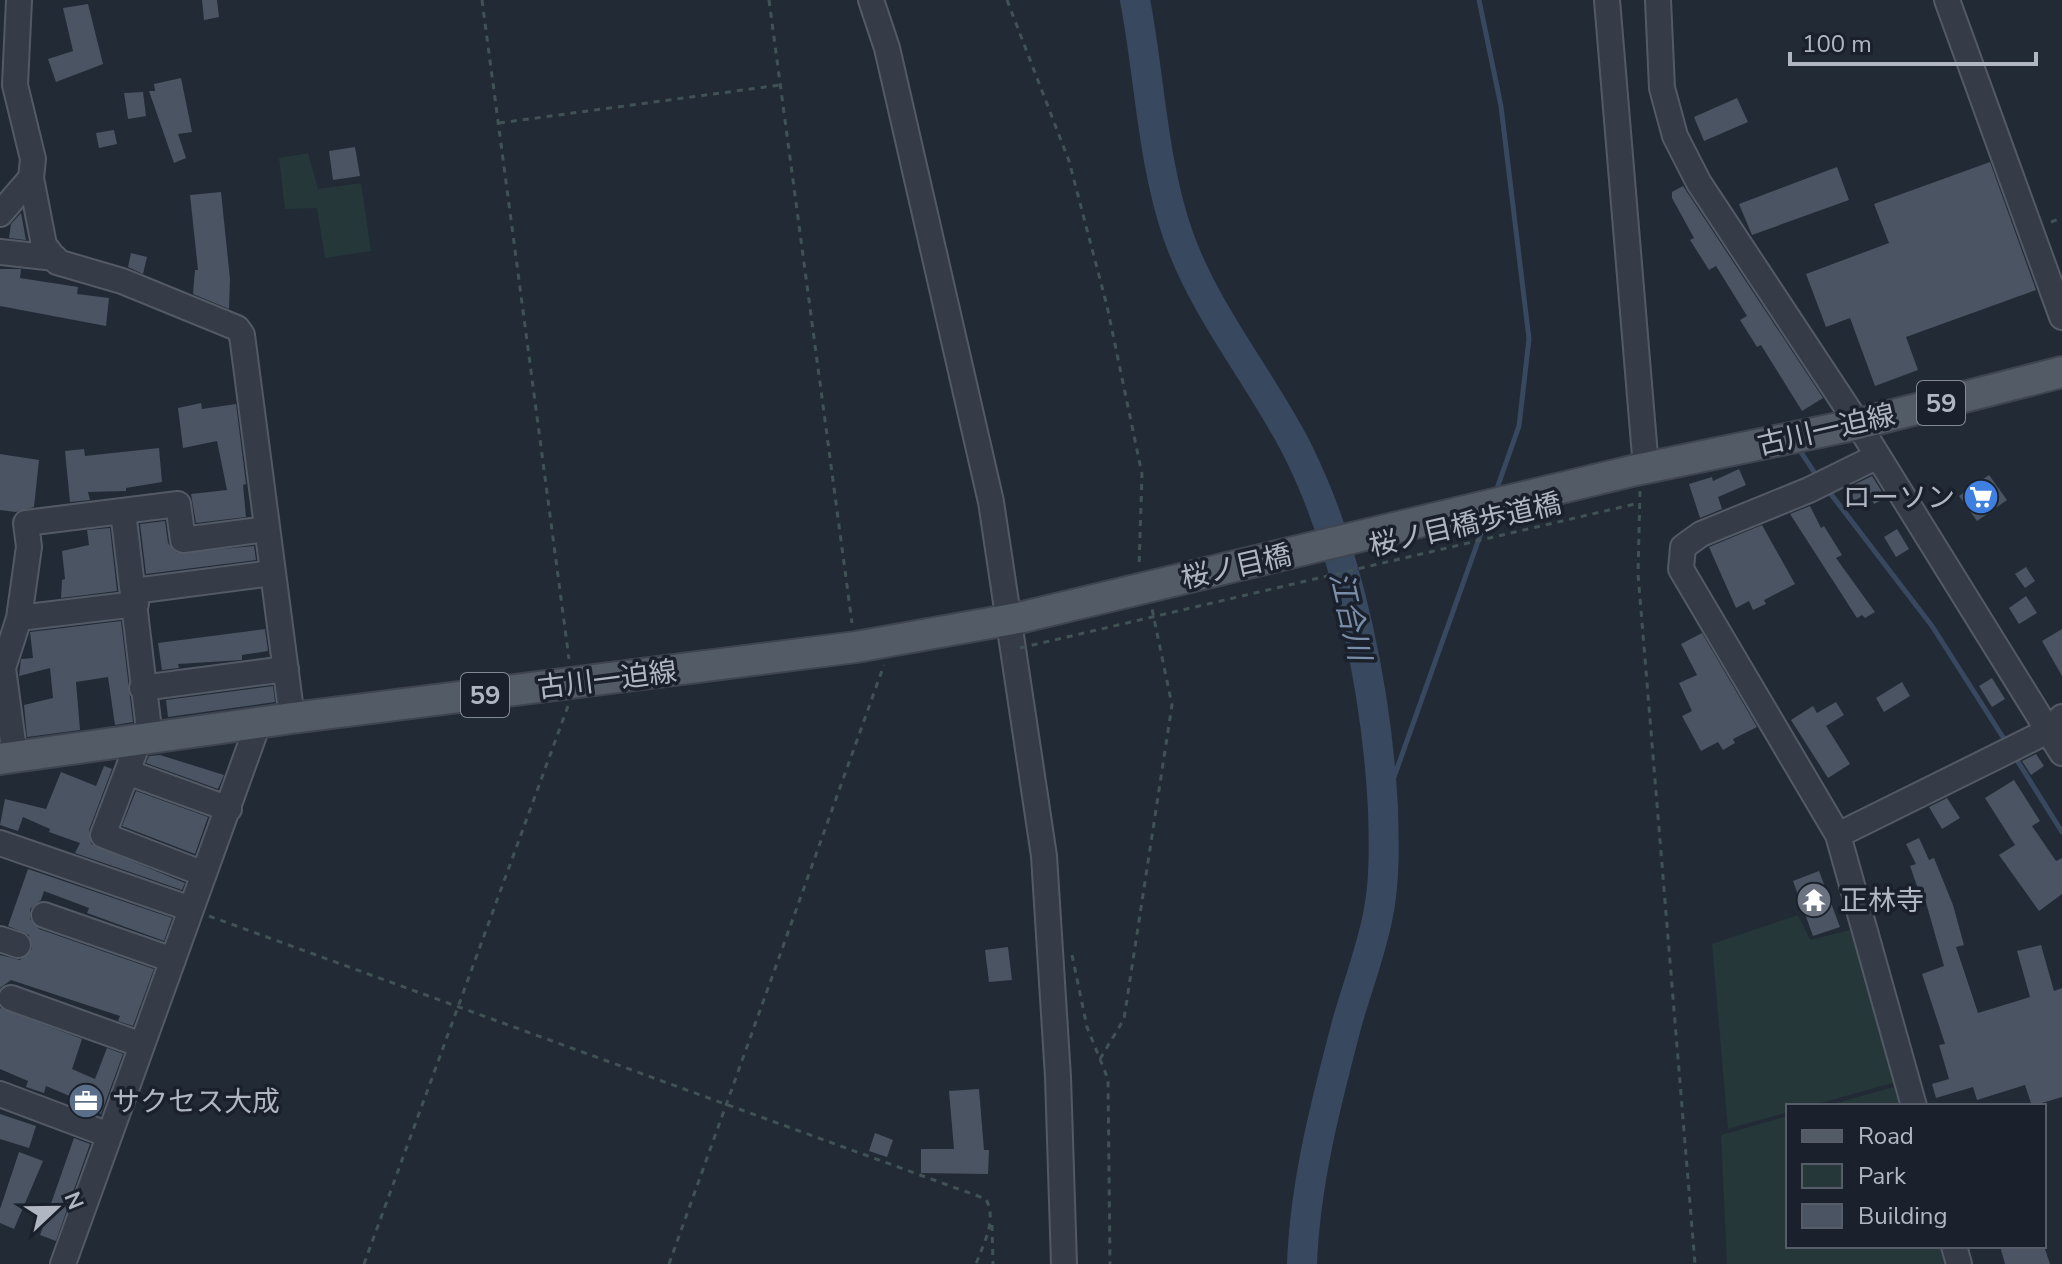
<svg xmlns="http://www.w3.org/2000/svg" width="2062" height="1264" viewBox="0 0 2062 1264" font-family="'Nunito Sans','Noto Sans JP',sans-serif">
<style>
.green{fill:#253738}
.lines{fill:none;stroke-linecap:round;stroke-linejoin:round}
.stream{stroke:#38485f;stroke-width:5}
.river{stroke:#38485f;stroke-width:30}
.building{fill:#4a5462}
.minor-casing{stroke:#535a65;stroke-width:28}
.major-casing{stroke:#3f4550;stroke-width:34}
.path{stroke:#415255;stroke-width:3;stroke-dasharray:6 6;stroke-linecap:butt}
.minor{stroke:#353c47;stroke-width:24}
.major{stroke:#535b67;stroke-width:30}
.major-bridge-casing{stroke:#3f4550;stroke-width:34;stroke-linecap:butt}
.path-bridge{stroke:#415255;stroke-width:3;stroke-dasharray:6 6;stroke-linecap:butt}
.major-bridge{stroke:#535b67;stroke-width:30}
.labels{text-anchor:middle;stroke-width:7;stroke-linejoin:round;paint-order:stroke}
.shield{fill:#1b212c;stroke:#838a96;stroke-width:2}
.shield-label{font-size:26px;font-weight:bold;fill:#b0b7c3}
.street-label{font-size:28px;fill:#b0b7c3;stroke:#1b212c}
.poi-label{font-size:28px;fill:#b0b7c3;stroke:#1b212c;text-anchor:start}
.water-label{font-size:30px;font-style:italic;fill:#7a8eaa;stroke:#1b212c}
</style>
<rect width="100%" height="100%" fill="#222a36"/>
<!-- green -->
<path class="green" d="M308 153 318 189 361 183 371 251 325 258 317 208 285 209 279 158Z
M1798 915 1810 940 1850 930 1896 1082 1810 1106H1788V1112L1728 1129 1712 944Z
M1897 1086 1903 1106H1826Z
M1788 1116V1246H1943L1948 1264H1727L1721 1135Z"/>
<g class="lines">
<!-- stream -->
<path class="stream" d="M1479 0 1501 106 1529 339 1519 426 1495 494
M1797 446 1818 478
M1827 489 1932 626 2006 742
M2015 757 2062 832
M1383 808 1486 519"/>
<!-- river -->
<path class="river" d="M1135 0C1150 78 1152 160 1178 235 1205 312 1260 377 1297 449 1349 553 1377 693 1383 809 1384 843 1385 881 1378 915 1371 952 1357 987 1347 1023 1326 1103 1305 1182 1302 1264"/>
</g>
<!-- building -->
<path class="building" d="M202 0H217L219 17 204 20Z
M88 4 103 64 56 82 48 59 73 51 63 8Z
M181 78 192 132 178 134 186 158 174 163 149 91H155L154 84Z
M143 92 146 116 128 119 124 93Z
M1737 98 1748 122 1704 141 1694 117Z
M114 130 117 144 99 148 96 133Z
M355 147 360 176 333 180 329 151Z
M1990 162 2036 290 1906 337 1918 370 1875 386 1850 318 1826 327 1806 274 1889 243 1874 204Z
M1837 167 1849 200 1752 235 1739 204Z
M1683 186 1823 398 1802 411 1761 345 1757 347 1740 320 1747 316 1716 266 1709 270 1690 240 1694 238 1672 198V192Z
M221 192 230 279 229 309 193 294 195 270H198L190 195Z
M21 213 26 240 9 238 11 224Z
M131 253 147 257 143 274 128 267Z
M0 269H21L20 278 78 287 77 294 109 298 106 326 0 306Z
M201 403 202 409 236 404 246 484 243 485 246 517 196 523 191 494 227 490 217 441 183 448 178 408Z
M159 448 162 482 126 488V491L88 492 90 500 70 502 65 451 84 449 85 456Z
M0 454 39 460 34 507 16 512 0 510Z
M1739 469 1746 485 1718 497 1722 509 1700 518 1689 484 1712 477 1713 481Z
M1989 475 2007 500 1977 521 1959 496Z
M1872 476 1886 498 1874 504 1868 493 1854 501 1847 488Z
M1810 506 1821 528 1824 526 1842 555 1836 558 1875 612 1865 618 1862 615 1857 618 1790 514Z
M165 521 168 543 177 553 254 546 256 560 146 574 140 524Z
M1762 525 1795 584 1764 600 1766 604 1753 610 1749 601 1736 608 1709 547Z
M110 528 117 591 61 598 62 580 65 579 62 551 89 545 87 530Z
M1897 529 1909 549 1896 557 1884 537Z
M2026 567 2035 581 2025 588 2015 574Z
M2026 596 2037 613 2019 624 2009 608Z
M121 621 133 722 115 725 108 677 76 682 80 730 27 737 24 705 53 698 50 668 19 676 21 659 33 658 30 632Z
M265 629 268 651 242 655V660L178 664 179 668 162 670 158 643Z
M2062 629V676L2042 641Z
M1702 633 1757 727 1733 739 1735 743 1723 750 1718 742 1701 751 1682 716 1692 711 1679 683 1697 675 1681 644Z
M1992 678 2005 699 1992 707 1979 686Z
M1902 682 1910 696 1884 712 1876 698Z
M273 686 275 702 168 717 166 700Z
M1836 702 1844 715 1826 726 1850 764 1828 778 1791 720 1813 706 1817 713Z
M2036 754 2044 766 2031 775 2022 761Z
M160 755 224 775 218 789 146 763 149 756Z
M104 766 112 769 89 830 91 844 185 883 182 890 75 853 80 843 49 832 50 829 23 817 18 831 0 825 5 799 46 809 61 772 96 786Z
M2014 780 2040 821 2032 826 2056 861 2062 858V894L2039 911 1999 855 2015 845 1985 798Z
M136 791 208 817 195 854 122 826Z
M1947 798 1960 818 1942 829 1929 807Z
M1919 838 1929 860 1934 858 1953 905 1964 945 1956 947 1978 1013 2030 997 2017 951 2041 945 2054 991 2062 988V1097L2032 1106 2025 1085 1977 1100 1973 1087 1936 1098 1932 1084 1949 1079 1939 1045 1945 1044 1922 974 1944 966 1925 899 1922 900 1910 866 1916 864 1906 844Z
M28 869 172 918 164 941 87 913 89 908 44 891 41 900 30 909V919L39 929 154 969 133 1026 118 1021 120 1016 11 980 0 988V955L20 960 32 949 29 935 8 926Z
M1819 871 1840 927 1813 936 1793 881Z
M1008 947 1012 980 989 982 985 950Z
M0 1008 82 1039 72 1069 95 1079 107 1048 123 1054 101 1114 82 1106 84 1102 46 1086 44 1093 26 1087 28 1081 0 1069Z
M979 1089 984 1150H989L988 1174 921 1173V1149H954L949 1091Z
M0 1114 36 1126 29 1148 0 1139Z
M875 1133 893 1140 887 1157 869 1151Z
M74 1138 90 1144 56 1241 40 1235Z
M19 1152 43 1161 14 1229 0 1223V1209Z
M2000 1246H2044L2050 1264H2005Z"/>
<g class="lines">
<defs>
<path id="minor" d="M871 0 887 48 991 502 1044 856 1058 1077 1064 1264
M1607 0 1646 468
M1658 0 1662 88 1675 136 1699 183 1858 424 2062 753
M1947 0 2062 317
M31 178 44 245 57 262 122 281 237 328 242 335 292 718
M0 214 31 178 33 159 15 85 19 0
M0 252 55 258
M1878 456 1809 490 1701 534 1683 547 1681 569 1838 835 1914 1106
M123 511 150 738
M134 591 273 573
M19 618 136 604
M142 688 286 669
M139 740 103 835 204 874
M15 757 3 668 19 618 29 547 26 523 178 504 183 540 267 529
M127 772 229 809
M1838 835 2048 731 2062 717
M0 843 191 909
M44 915 173 960
M0 939 18 945
M11 998 142 1045
M0 1094 109 1135
M1954 1246 1959 1264
M63 1264 258 724"/>
<path id="major" d="M1636 470 1858 424 2062 372
M0 759 292 718 856 647 1023 617"/>
</defs>
<!-- minor casing -->
<use href="#minor" class="minor-casing"/>
<!-- major casing -->
<use href="#major" class="major-casing"/>
<!-- path -->
<path class="path" d="M482 0 569 659
M769 0 852 623
M1007 0 1069 161 1107 306 1142 474 1139 568
M499 123 780 85
M2051 222 2062 218
M1640 491 1638 574 1695 1264
M209 916 986 1199C997 1221 984 1242 976 1264
M1072 955 1087 1027 1108 1079 1110 1264
M1100 1059 1124 1019 1172 705 1152 609
M992 1225 993 1264
M364 1264 568 706
M669 1264 884 665"/>
<!-- minor -->
<use href="#minor" class="minor"/>
<!-- major -->
<use href="#major" class="major"/>
<defs>
<path id="major-bridge" d="M1023 617 1636 470"/>
</defs>
<!-- major-bridge casing -->
<use href="#major-bridge" class="major-bridge-casing"/>
<!-- path-bridge -->
<path class="path-bridge" d="M1020 648 1639 503"/>
<!-- major-bridge -->
<use href="#major-bridge" class="major-bridge"/>
</g>
<!-- icons -->
<defs>
<symbol id="supermarket-disc" viewBox="-11 -11 22 22"><circle r="9.5" fill="#3f7fe0" stroke="#1b212c"/><path d="M-6-5.5h2.5l.6 2H6L4.5 2H-2.5L-4.4-4H-6ZM-1.5 3.2a1.3 1.3 0 1 0 .1 0ZM3 3.2a1.3 1.3 0 1 0 .1 0Z" fill="#fff"/></symbol>
<symbol id="temple-disc" viewBox="-11 -11 22 22"><circle r="9.5" fill="#6b7280" stroke="#1b212c"/><path d="M0-6L5-2H3V0L6.5 2.5H4V6H1.5V3h-3V6H-4V2.5H-6.5L-3 0V-2H-5Z" fill="#fff"/></symbol>
<symbol id="office-disc" viewBox="-11 -11 22 22"><circle r="9.5" fill="#5c6f8a" stroke="#1b212c"/><path d="M-6-3h4V-5.5h4V-3h4V5H-6ZM-1-4.5V-3h2v-1.5ZM-6 0V1H6V0Z" fill="#fff"/></symbol>
</defs>
<g fill-rule="evenodd">
<use href="#supermarket-disc" x="1961" y="477" width="40" height="40"/>
<use href="#temple-disc" x="1794" y="880" width="40" height="40"/>
<use href="#office-disc" x="66" y="1081" width="40" height="40"/>
</g>
<g class="labels">
<!-- shield labels -->
<g class="shield">
<rect x="1917" y="381" width="48" height="44" rx="6"/>
<rect x="461" y="673" width="48" height="44" rx="6"/>
</g>
<g class="shield-label">
<text x="1941" y="412">59</text>
<text x="485" y="704">59</text>
</g>
<!-- street labels -->
<g class="street-label">
<text transform="translate(1826 429) rotate(-13)" y="10">古川一迫線</text>
<text transform="translate(1465 524) rotate(-13)" y="10">桜ノ目橋歩道橋</text>
<text transform="translate(1236 566) rotate(-13)" y="10">桜ノ目橋</text>
<text transform="translate(607 679) rotate(-7)" y="10">古川一迫線</text>
</g>
<!-- poi labels -->
<g class="poi-label">
<text x="1955" y="507" text-anchor="end">ローソン</text>
<text x="1840" y="910">正林寺</text>
<text x="112" y="1111">サクセス大成</text>
</g>
<!-- water labels -->
<g class="water-label">
<text transform="translate(1350 616) rotate(77)" y="10">江合川</text>
</g>
</g>
<!-- legend -->
<rect x="1786" y="1104" width="260" height="144" fill="#1b212c" stroke="#575d68" stroke-width="2"/>
<rect x="1802" y="1130" width="40" height="12" fill="#535b67" stroke="#575d68" stroke-width="2"/>
<text x="1858" y="1144" font-size="24" fill="#b0b7c3">Road</text>
<rect x="1802" y="1164" width="40" height="24" fill="#253738" stroke="#575d68" stroke-width="2"/>
<text x="1858" y="1184" font-size="24" fill="#b0b7c3">Park</text>
<rect x="1802" y="1204" width="40" height="24" fill="#4a5462" stroke="#575d68" stroke-width="2"/>
<text x="1858" y="1224" font-size="24" fill="#b0b7c3">Building</text>
<!-- north arrow -->
<g transform="translate(56 1208) rotate(68)" stroke="#1b212c" stroke-width="6" paint-order="stroke">
<path d="M0-6L14 30L0 20L-14 30Z" fill="#b0b7c3"/>
<text y="-12" font-size="22" font-weight="bold" text-anchor="middle" fill="#b0b7c3">N</text>
</g>
<!-- scale -->
<path d="M1790 52v12h246v-12" fill="none" stroke="#b0b7c3" stroke-width="4"/>
<text x="1802" y="52" font-size="24" fill="#b0b7c3" stroke="#1b212c" stroke-width="6" paint-order="stroke">100 m</text>
</svg>
